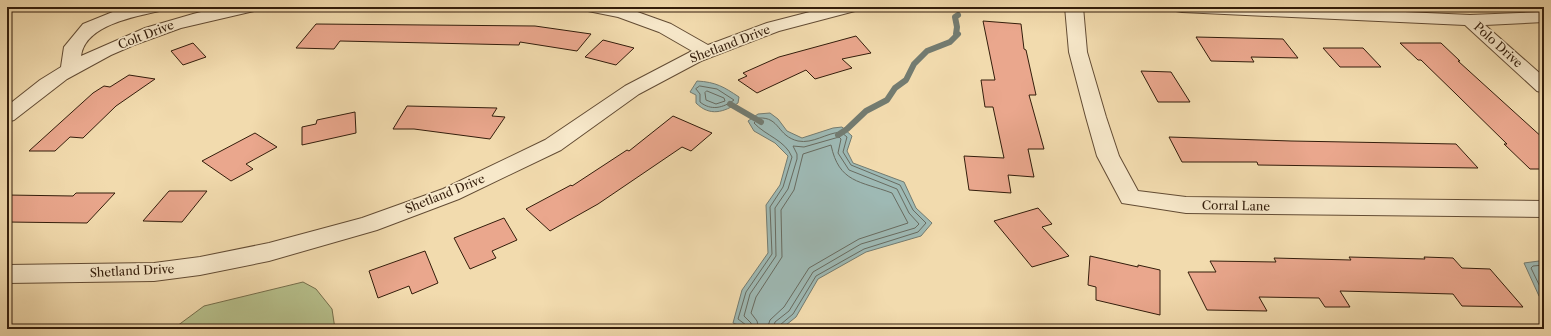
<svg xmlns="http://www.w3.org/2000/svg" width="1551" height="336" viewBox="0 0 1551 336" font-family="'Libre Caslon Text',serif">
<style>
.green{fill:#b7c18d;stroke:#756f4c}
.water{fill:#9eb9b4;stroke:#737b70}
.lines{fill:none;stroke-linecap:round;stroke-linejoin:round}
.shore{stroke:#686b60;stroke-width:1}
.stream{stroke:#737b70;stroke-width:6}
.building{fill:#eaa78d;stroke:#331d0b}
.minor-casing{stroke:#634c34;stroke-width:2}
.minor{fill:#f7e8ca;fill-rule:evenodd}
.labels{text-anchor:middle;stroke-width:3.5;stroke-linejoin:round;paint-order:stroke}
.street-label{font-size:12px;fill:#331d0b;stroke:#f7e8ca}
</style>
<rect width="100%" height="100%" fill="#f2dbae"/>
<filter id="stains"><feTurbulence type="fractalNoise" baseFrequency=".005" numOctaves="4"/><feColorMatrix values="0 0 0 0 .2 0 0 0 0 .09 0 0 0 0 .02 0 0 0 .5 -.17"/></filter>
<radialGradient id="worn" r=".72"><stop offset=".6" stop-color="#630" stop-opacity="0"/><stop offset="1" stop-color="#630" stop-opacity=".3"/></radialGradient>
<!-- green -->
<path class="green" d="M303 282 316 289 332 309 335 329H173L204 306Z"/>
<!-- water -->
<path class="water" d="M697 81C716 82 724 87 739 97L738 103C724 112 710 117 696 103V95L690 92Z
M770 113 778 119 787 131 802 138 833 128 842 127 852 136 847 151 853 163 904 182 916 208 932 223 921 236 866 252 818 279 796 317 781 329H748L733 323 742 290 768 253 766 205 780 185 788 156 775 143 754 131 748 121 758 114Z
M1539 261H1544V302L1539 296 1524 263Z"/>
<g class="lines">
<!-- shore -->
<path class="shore" d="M700 86 717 89 734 100C723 108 711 111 700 102V94L696 89Z
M707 91 724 98 725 101 716 104 706 100 705 93Z
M1544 265 1533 266 1531 268 1544 295
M747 329 746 325 738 319 746 292 772 254 770 207 783 187 792 157C785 140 766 136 754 123L759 118C780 117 777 136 798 141 813 144 826 133 841 132L847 137 843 152 851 165 900 185 913 210 926 223 918 232 864 249 816 276 793 314 780 325 779 329
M753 329 751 323 744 316 750 294 776 256 775 208 788 189 797 159V154L793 146 804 147 839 137 841 139 838 153 849 170 897 189 909 213 919 224 915 228 861 244 813 272 789 311 775 322 773 329
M759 329 757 321 751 313 756 297 782 257 781 210 794 190 803 154 831 145C839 183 860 181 892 193L908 223 859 239 809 268 784 307 770 320 767 329"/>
<!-- stream -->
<path class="stream" d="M730 104 761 122
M838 135 847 129 866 111 887 100 895 88 906 80 914 64 927 51 950 42 958 34H956L957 27 955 17 958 15"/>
</g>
<!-- building -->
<path class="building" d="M983 21 1021 24 1024 49 1026 50 1036 95H1029L1044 149H1028L1034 177 1008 175 1011 193 969 190 964 156 1004 158 993 107H985L981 80H995Z
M316 24 535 26 591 34 577 51 520 42 519 45 340 41 334 49 296 48Z
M856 36 871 53 842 59 852 68 815 79 806 70 757 93 738 80 747 76 743 73 779 57Z
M1196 37 1283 39 1298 58 1251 57 1254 62 1211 61Z
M603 40 634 48 616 65 585 57Z
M193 43 206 57 183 65 171 51Z
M1400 43H1441L1460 61H1458L1544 139V169H1530L1504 144H1507L1456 94 1421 60H1418Z
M1323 48H1363L1381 67H1340Z
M1141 71 1171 72 1190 102H1158Z
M129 75 155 79 116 106 83 138 70 137 55 151H29L93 93 104 86 110 87Z
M407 106 497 108 492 116 505 117 490 139 414 129H393Z
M355 112 356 133 302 145V127L316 124 317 120Z
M673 116 712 133 691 151 682 147 598 204 550 231 526 209 571 185 572 186 627 150 629 151Z
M255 133 277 147 246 164 253 169 231 181 202 161Z
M1169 137 1291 141 1456 144 1478 168 1258 165 1257 162H1182Z
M169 191H207L182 222 143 221Z
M76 193H115L87 223 7 222V195L73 196Z
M1038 208 1052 224 1042 227 1069 256 1032 267 994 221Z
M504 218 517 240 492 251 496 258 470 269 454 238Z
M425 251 438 283 412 294 409 286 378 298 369 271Z
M1090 256 1138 267V265L1160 270V315L1096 300V287L1088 285Z
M1349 257 1425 259 1424 257 1453 258 1462 268 1490 269 1523 307 1462 306 1453 294 1340 291 1350 307H1325L1319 298 1259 297 1267 311 1207 310 1188 272H1216L1210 261 1276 262 1274 258 1351 260Z"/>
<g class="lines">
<defs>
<path id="minor" d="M125 7H162L159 11C134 17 85 25 81 56L145 28 193 14 221 7H257L254 11 181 28 134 45 111 55 67 79 14 120 7 122V106L40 80 61 67 64 47 83 24Z
M585 7H619L629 9 671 24 708 45 767 23 829 7H858L855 11 779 31 701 61 639 94 561 150 459 199 377 230 269 261 200 275 154 281 7 283V265L154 263 200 257 269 243 362 218 443 189 545 140 625 86 692 51 659 32 618 17 588 11Z
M1065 7H1083L1087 52 1106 117 1119 156 1138 191 1186 197 1544 201V217L1186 213 1122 203 1097 156 1086 117 1069 52Z
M1173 7H1296L1470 15 1544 12V22L1485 25 1544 77V93L1537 91 1465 25 1182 12 1176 11Z"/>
</defs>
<!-- minor casing -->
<use href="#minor" class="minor-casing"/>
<!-- minor -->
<use href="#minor" class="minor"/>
</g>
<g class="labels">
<!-- street labels -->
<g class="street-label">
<text transform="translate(146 35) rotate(-21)" y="4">Colt Drive</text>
<text transform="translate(730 44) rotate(-21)" y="4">Shetland Drive</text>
<text transform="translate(1498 45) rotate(42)" y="4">Polo Drive</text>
<text transform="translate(445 194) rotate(-22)" y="4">Shetland Drive</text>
<text transform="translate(1236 206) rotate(1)" y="4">Corral Lane</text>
<text transform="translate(132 271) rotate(-3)" y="4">Shetland Drive</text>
</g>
</g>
<!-- margin -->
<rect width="1551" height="336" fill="none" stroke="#f2dbae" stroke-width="24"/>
<rect x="8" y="8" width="1535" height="320" fill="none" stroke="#331d0b" stroke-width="2"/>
<rect x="12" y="12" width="1527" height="312" fill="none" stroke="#331d0b"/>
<rect width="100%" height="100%" filter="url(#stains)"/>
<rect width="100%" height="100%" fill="url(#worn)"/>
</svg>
